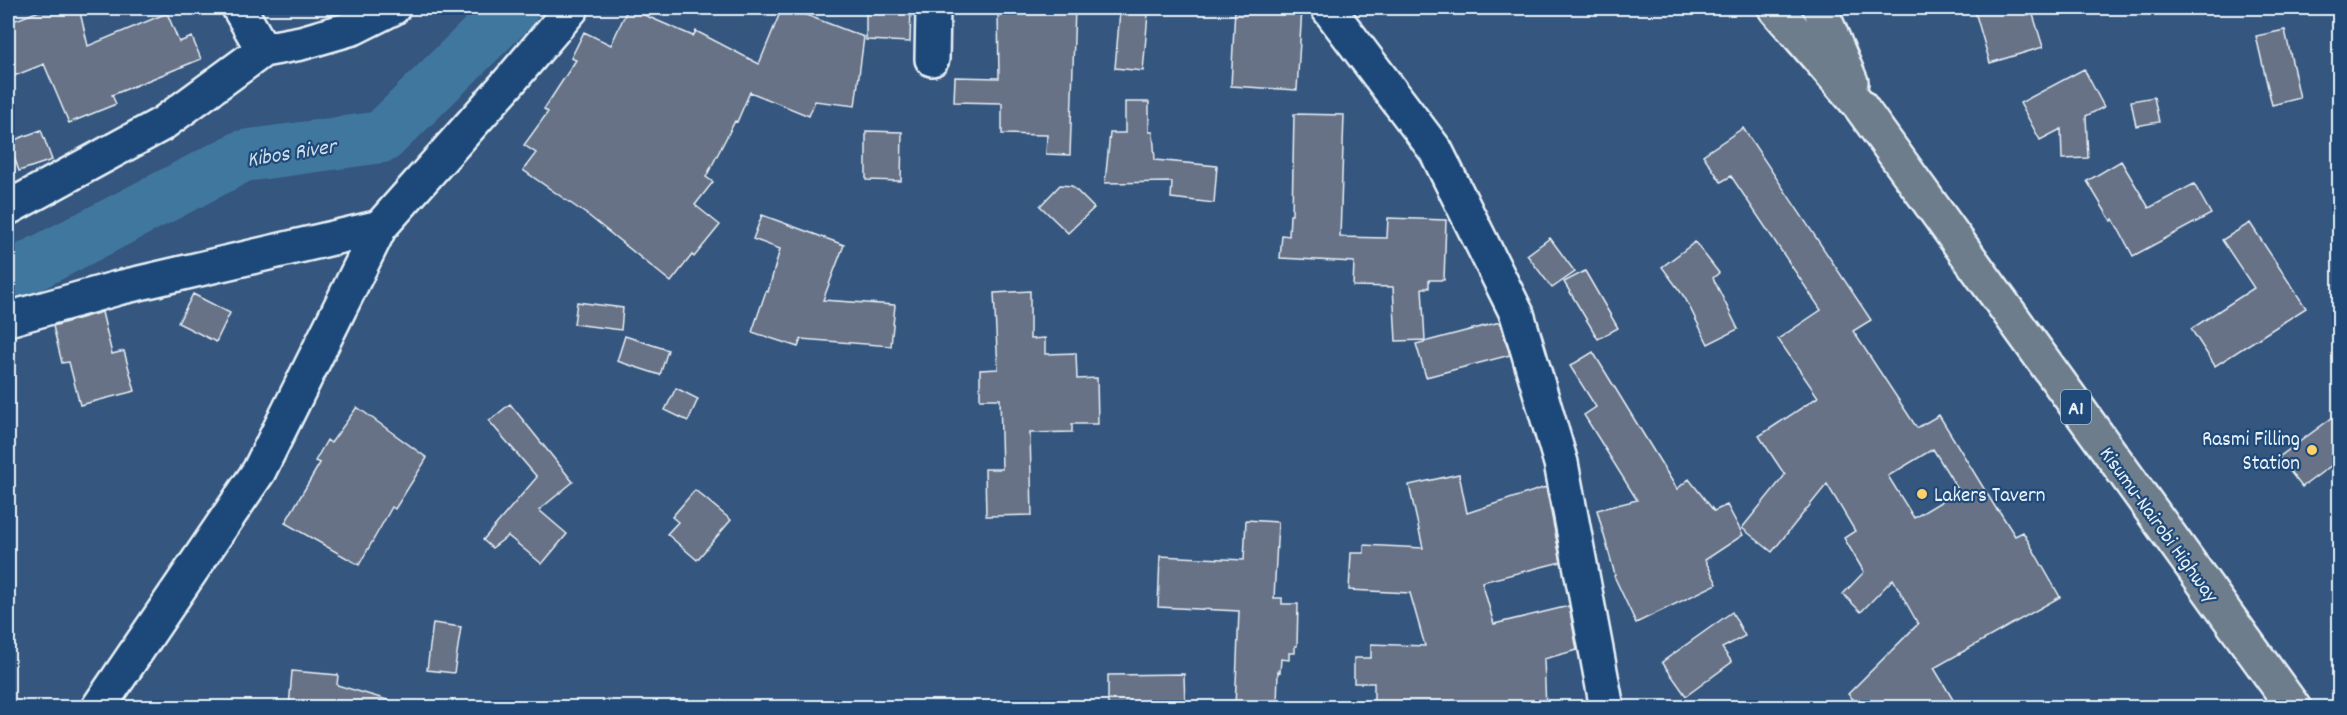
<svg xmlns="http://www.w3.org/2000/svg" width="2347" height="715" viewBox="0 0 2347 715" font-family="Dekko,sans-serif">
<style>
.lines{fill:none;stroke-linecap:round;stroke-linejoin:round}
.river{stroke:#41779e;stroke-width:52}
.building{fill:#677287;stroke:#e8f1f8;stroke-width:1.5;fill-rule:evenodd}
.minor-casing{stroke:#e8f1f8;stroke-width:38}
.highway-casing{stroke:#e8f1f8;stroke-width:38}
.minor{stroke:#1f4a7a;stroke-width:33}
.highway{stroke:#6d7d8c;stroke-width:33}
.poi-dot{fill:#ffd166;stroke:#1f4a7a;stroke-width:2}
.labels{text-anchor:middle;stroke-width:4.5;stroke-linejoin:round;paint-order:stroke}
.shield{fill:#1f4a7a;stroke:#acbfd2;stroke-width:1.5}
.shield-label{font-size:20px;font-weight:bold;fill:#e8f1f8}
.poi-label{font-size:21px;fill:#e8f1f8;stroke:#1f4a7a;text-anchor:end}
.street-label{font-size:21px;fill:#e8f1f8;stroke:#1f4a7a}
.water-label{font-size:22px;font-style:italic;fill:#cfdfea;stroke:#1f4a7a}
</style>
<rect width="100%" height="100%" fill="#35567e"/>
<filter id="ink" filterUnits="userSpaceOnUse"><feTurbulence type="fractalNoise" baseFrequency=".0167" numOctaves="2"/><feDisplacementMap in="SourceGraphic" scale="12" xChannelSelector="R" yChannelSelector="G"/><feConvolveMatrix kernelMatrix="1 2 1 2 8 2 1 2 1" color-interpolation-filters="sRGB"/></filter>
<g filter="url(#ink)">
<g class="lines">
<!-- river -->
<path class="river" d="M8 278 243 156 382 137 513 8"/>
</g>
<!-- building -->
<path class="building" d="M47 8H79L88 46 167 13 179 42 192 37 201 59 112 95 116 104 69 123 44 64 14 76 8 58V23Z
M628 8 693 36 696 31 759 64 782 8H788L864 37 855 106 815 101 809 116 750 92 737 122 735 121 706 177 713 182 695 205 720 225 694 257 692 255 671 282 589 216 523 170 536 153 524 145 548 112 544 109 576 60 571 58 584 32 611 45Z
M866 8H911L910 42 866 40Z
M998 8H1075L1070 155 1046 154 1047 135 1002 134V103L954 102 955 77 999 78Z
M1235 8H1302L1297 90 1231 86Z
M1974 8H2031L2043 47 1990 63Z
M1120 11 1148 14 1143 71 1115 68Z
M2285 30 2300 98 2272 105 2256 36Z
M2084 69 2104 107 2086 116 2088 158 2062 159 2061 129 2040 140 2020 103Z
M2154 97 2159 122 2136 126 2131 101Z
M1125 102H1149V132H1153L1155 160 1217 166 1214 203 1171 198 1172 182 1105 183 1110 133H1125Z
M1294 114 1344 115 1340 237 1387 238 1388 218 1446 220 1444 280H1429V288H1422L1425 340 1396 341 1393 287 1353 286 1354 262 1280 258 1282 235 1289 236 1290 215H1292Z
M1743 128 1871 320 1853 331 1917 428 1939 415 1997 510 1998 509 2015 536 2023 532 2060 597 1934 668 1958 708H1862L1848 694 1918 624 1893 579 1861 612 1843 594 1864 572 1844 538 1855 531 1827 484 1772 552 1742 528 1785 475 1759 436 1818 397 1778 339 1821 310 1731 176 1721 182 1703 155ZM1933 449 1959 491 1914 518 1888 476Z
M41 130 52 160 19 171 9 142Z
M866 131 902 132 901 181 866 180Z
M2121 161 2149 208 2194 184 2211 214 2133 256 2113 219 2111 221 2087 181Z
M1060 185 1072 186 1094 208 1068 233 1040 206Z
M762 215 844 245 823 300 895 305 891 346 801 339 798 347 752 332 766 291 768 292 780 249 753 239Z
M2250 223 2306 308 2215 366 2191 329 2254 288 2222 240Z
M1550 238 1575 272 1552 288 1527 255Z
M1695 242 1719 273 1713 278 1738 329 1708 344 1685 298 1662 267Z
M1585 271 1618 328 1598 339 1564 282Z
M1030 291V339L1045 338V354L1076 353 1077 379 1097 378 1098 424H1072V432L1030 433 1032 515 986 516 985 469H1002L1000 399H980V370L998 369 994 293Z
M193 294 230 313 216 342 178 323Z
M577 302 623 308 621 330 574 324Z
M102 312 112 354 124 351 135 391 80 405 69 362 62 363 53 326Z
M1500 322 1510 355 1426 377 1416 344Z
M625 336 668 350 660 375 617 361Z
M1593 352 1677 489 1689 479 1714 511 1727 505 1743 535 1705 560 1717 584 1636 623 1614 576 1615 575 1597 510 1637 500 1584 415 1596 407 1570 366Z
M676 388 698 399 688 421 665 410Z
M510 404 573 482 539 510 567 534 542 564 508 536 492 548 483 540 537 477 489 421Z
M357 407 427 458 395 509 392 507 359 565 285 523 320 463 315 461 327 440 331 443Z
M2340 412V459L2302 487 2279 457Z
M1459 474 1467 513 1546 487 1561 562 1482 582 1494 624 1569 606 1577 650 1544 659 1546 708H1374V683H1354V658H1371V644L1425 646 1410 593 1349 590 1351 553H1364V545L1423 548 1409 485Z
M695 490 731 520 697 560 667 534 678 522 672 517Z
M1246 520 1278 522 1274 598H1282V604H1298L1297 646H1295V653H1289V660L1281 659 1280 672 1278 671 1277 708H1235L1239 611 1158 607 1160 556 1244 560Z
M1732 612 1745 636 1722 648 1732 662 1686 696 1662 662Z
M433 623 461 627 454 673 427 670Z
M292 671 338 675 337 685 391 701 390 708H289Z
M1184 674 1185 707 1108 708V675Z"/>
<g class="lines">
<defs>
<path id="minor" d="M239 8 263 50
M1328 8 1436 151 1517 314 1561 463 1607 708
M932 59 933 8
M8 208 162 124 263 50 301 43 353 28 393 8
M8 319 118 288 380 227
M98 708 259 471 380 227 509 82 572 8"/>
<path id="highway" d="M1775 8 1860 106 2294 708
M1820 8 1851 82"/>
</defs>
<!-- minor casing -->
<use href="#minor" class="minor-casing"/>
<!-- highway casing -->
<use href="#highway" class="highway-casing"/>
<!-- minor -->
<use href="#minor" class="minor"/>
<!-- highway -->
<use href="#highway" class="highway"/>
</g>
</g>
<!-- markers -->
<g class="poi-dot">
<circle cx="2312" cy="450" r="6"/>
<circle cx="1922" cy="494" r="6"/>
</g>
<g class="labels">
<!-- shield labels -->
<rect class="shield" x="2061" y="390" width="30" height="34" rx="4.5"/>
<g class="shield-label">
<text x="2076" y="414">A1</text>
</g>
<!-- poi labels -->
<g class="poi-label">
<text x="2300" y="445">Rasmi Filling<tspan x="2300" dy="24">Station</tspan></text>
<text x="1934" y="501" text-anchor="start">Lakers Tavern</text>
</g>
<!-- street labels -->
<g class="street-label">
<text transform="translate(2160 524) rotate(54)" y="7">Kisumu-Nairobi Highway</text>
</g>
<!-- water labels -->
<g class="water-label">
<text transform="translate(291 151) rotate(-9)" y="8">Kibos River</text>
</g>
</g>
<!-- margin -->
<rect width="2347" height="715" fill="none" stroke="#1f4a7a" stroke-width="30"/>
<rect x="15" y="15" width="2317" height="685" fill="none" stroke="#e8f1f8" stroke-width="2" filter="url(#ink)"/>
</svg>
